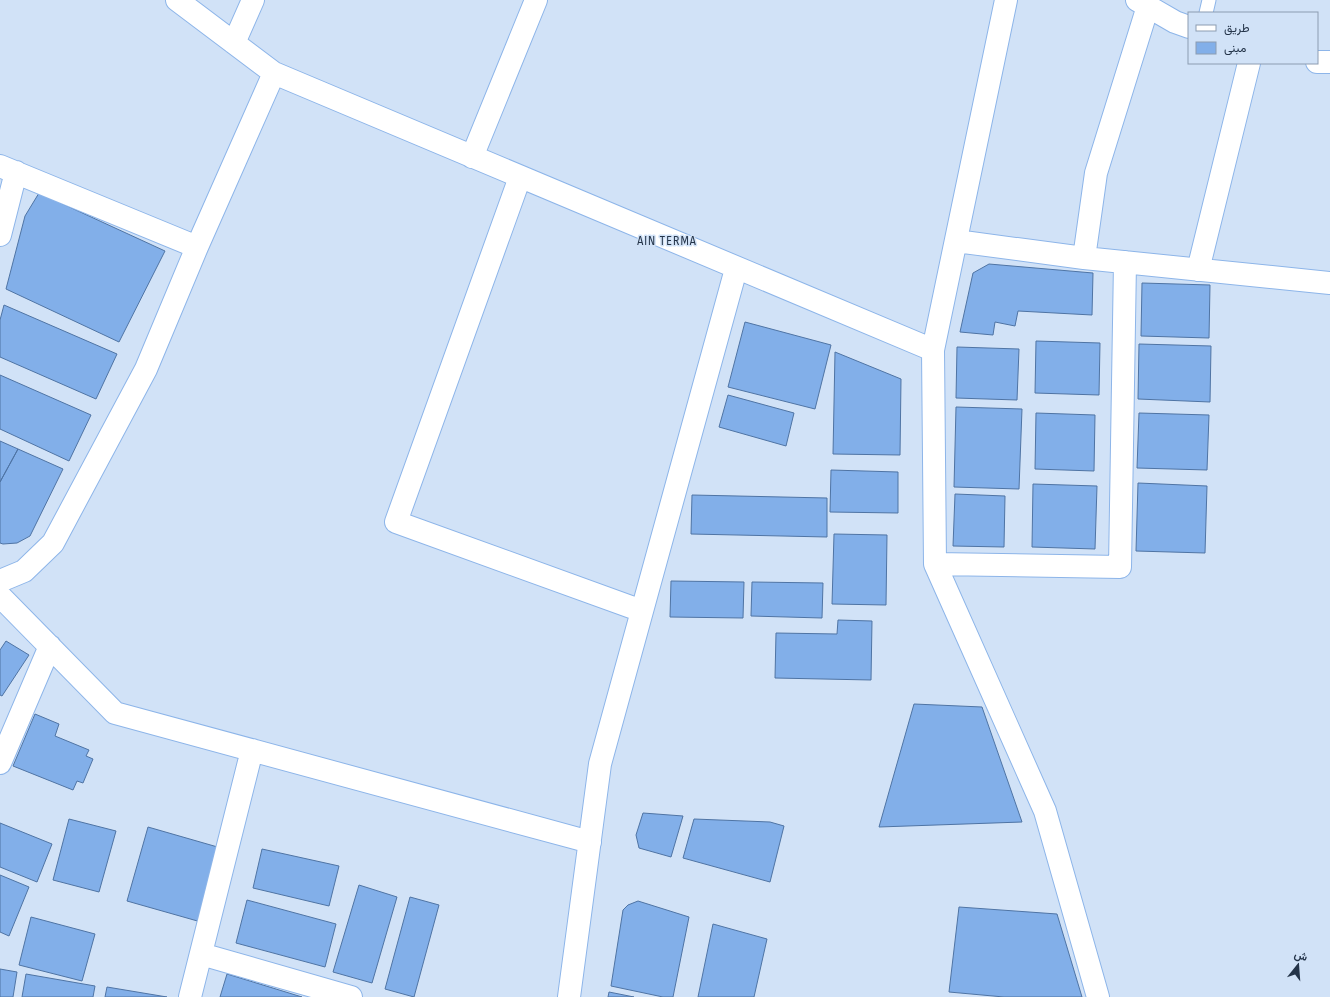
<svg xmlns="http://www.w3.org/2000/svg" width="1330" height="997" viewBox="0 0 1330 997" font-family="'Sofia Sans Condensed',Vazirmatn,sans-serif">
<style>
.building{fill:#82afe9;stroke:#4f74a4}
.lines{fill:none;stroke-linecap:round;stroke-linejoin:round}
.service-casing{stroke:#8db5e9;stroke-width:15}
.minor-casing{stroke:#8db5e9;stroke-width:24}
.service{stroke:#fff;stroke-width:13}
.minor{stroke:#fff;stroke-width:22}
.labels{text-anchor:middle;stroke-width:3;stroke-linejoin:round;paint-order:stroke}
.quarter-label{font-size:14px;letter-spacing:1px;fill:#243449;stroke:#d1e2f7}
</style>
<rect width="100%" height="100%" fill="#d1e2f7"/>
<!-- building -->
<path class="building" d="M39 193 165 251 119 342 6 289 25 216Z
M989 264 1093 273 1092 315 1018 311 1015 326 995 322 993 335 960 332 973 273Z
M1142 283 1210 285 1209 338 1141 336Z
M4 305 117 354 96 399 0 357V320Z
M745 322 831 345 815 409 728 387Z
M1036 341 1100 343 1099 395 1035 393Z
M1139 344 1211 346 1210 402 1138 399Z
M957 347 1019 349 1017 400 956 398Z
M835 352 901 379 900 455 833 454Z
M0 375 91 415 69 461 0 429Z
M728 395 794 413 786 446 719 427Z
M956 407 1022 409 1019 489 954 487Z
M1036 413 1095 415 1094 471 1035 469Z
M1139 413 1209 415 1207 470 1137 468Z
M0 441 18 449 0 482Z
M18 449 63 469 30 536 17 543 3 544 0 543V482Z
M831 470 898 472V513L830 512Z
M1138 483 1207 486 1205 553 1136 551Z
M1033 484 1097 486 1095 549 1032 547Z
M955 494 1005 496 1004 547 953 546Z
M692 495 827 498V537L691 534Z
M834 534 887 535 886 605 832 604Z
M671 581 744 582 743 618 670 617Z
M752 582 823 583 822 618 751 616Z
M838 620 872 621 871 680 775 678 776 633 837 634Z
M6 641 29 655 2 696 0 695V650Z
M914 704 982 707 1022 822 879 827Z
M35 714 59 724 55 736 89 750 86 756 93 759 83 783 77 781 73 790 13 766Z
M643 813 683 816 671 857 639 848 636 835Z
M69 819 116 831 99 892 53 880Z
M694 819 770 822 784 826 770 882 683 858Z
M0 823 52 844 37 882 0 867Z
M148 827 221 848 201 922 127 901Z
M262 849 339 866 329 906 253 888Z
M0 875 29 887 9 936 0 932Z
M359 885 397 897 372 983 333 972Z
M410 897 439 905 414 997 385 989Z
M247 900 336 924 325 967 236 943Z
M638 901 689 917 673 997H663L611 986 623 910 628 905Z
M959 907 1057 914 1082 997H1004L949 992Z
M31 917 95 934 82 981 19 965Z
M713 924 767 939 754 997H698Z
M0 969 17 972 13 997H0Z
M26 974 95 986 93 997H22Z
M227 974 302 997H220Z
M107 987 167 997H105Z
M609 992 634 997H608Z"/>
<g class="lines">
<defs>
<path id="service" d="M1206 13 1209 0"/>
<path id="minor" d="M177 0 274 73 933 350
M1006 0 933 350 935 564 1045 811 1098 997
M1137 0 1175 22 1189 27
M234 43 253 0
M1317 62H1330
M472 157 536 0
M0 166 197 247
M520 177 396 522 642 611
M0 235 16 172
M956 241 1084 258 1330 283
M1084 258 1096 173 1148 6
M1198 270 1249 63
M935 564 1120 567 1125 262
M0 581 24 571 53 543 146 369 197 247 274 73
M0 596 115 713 590 842
M0 763 50 646
M201 954 351 997
M190 997 252 750
M569 997 600 764 736 269"/>
</defs>
<!-- service casing -->
<use href="#service" class="service-casing"/>
<!-- minor casing -->
<use href="#minor" class="minor-casing"/>
<!-- service -->
<use href="#service" class="service"/>
<!-- minor -->
<use href="#minor" class="minor"/>
</g>
<g class="labels">
<!-- quarter labels -->
<g class="quarter-label">
<text x="667" y="245">AIN TERMA</text>
</g>
</g>
<!-- legend -->
<rect x="1188" y="12" width="130" height="52" fill="#d1e2f7" stroke="#8c9cb1"/>
<rect x="1196" y="25" width="20" height="6" fill="#ffffff" stroke="#8c9cb1"/>
<text x="1224" y="32" font-size="12" fill="#243449">طريق</text>
<rect x="1196" y="42" width="20" height="12" fill="#82afe9" stroke="#8c9cb1"/>
<text x="1224" y="52" font-size="12" fill="#243449">مبنى</text>
<!-- north arrow -->
<g transform="translate(1298 965) rotate(17)" stroke="#d1e2f7" stroke-width="3" paint-order="stroke">
<path d="M0-3L7 15L0 10L-7 15Z" fill="#243449"/>
<text y="-6" font-size="11" font-weight="bold" text-anchor="middle" fill="#243449">ش</text>
</g>
</svg>
